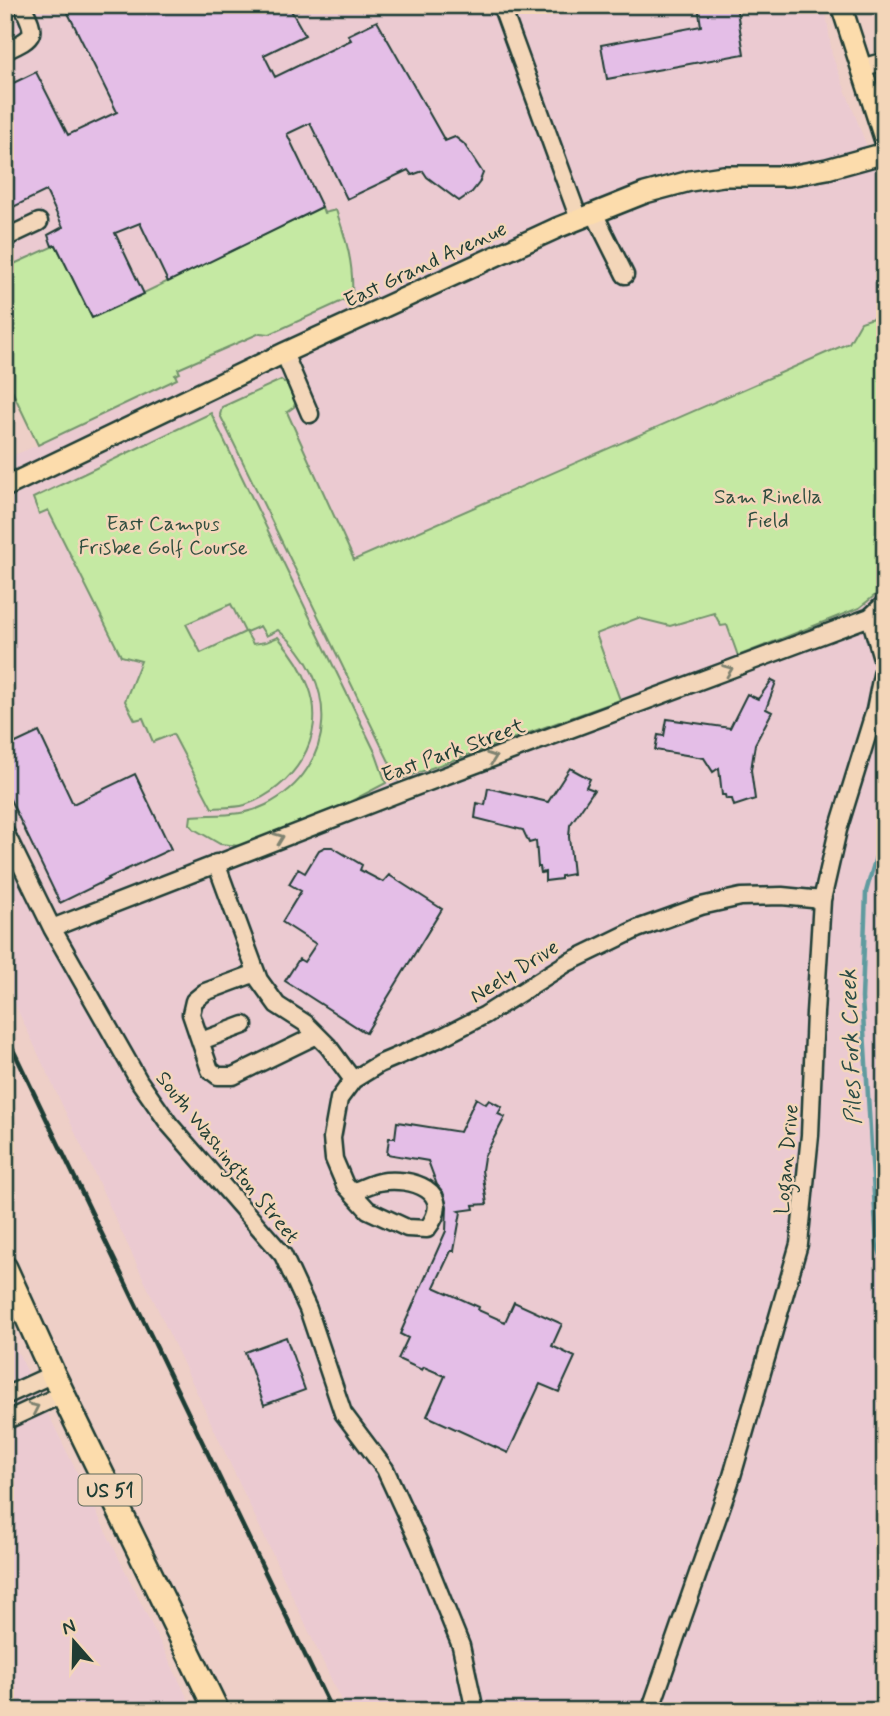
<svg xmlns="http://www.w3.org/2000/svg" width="890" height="1716" viewBox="0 0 890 1716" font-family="Mynerve,sans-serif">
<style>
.built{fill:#ebcad1}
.green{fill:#c5e9a3;stroke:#72936c;stroke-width:2;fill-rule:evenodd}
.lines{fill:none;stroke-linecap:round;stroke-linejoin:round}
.stream{stroke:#5f9b9f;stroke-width:4.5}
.building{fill:#e4bee7;stroke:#1f3d34;stroke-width:2}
.minor-casing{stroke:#1f3d34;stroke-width:21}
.major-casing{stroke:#1f3d34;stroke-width:24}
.highway-casing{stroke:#1f3d34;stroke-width:28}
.minor{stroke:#f3d6b9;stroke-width:16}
.major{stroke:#fcdcac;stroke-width:19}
.highway{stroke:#fcdcac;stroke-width:23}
.rail{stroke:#1f3d34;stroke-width:4.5}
.oneway{stroke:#7e8270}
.labels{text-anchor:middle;stroke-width:5;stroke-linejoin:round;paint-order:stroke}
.shield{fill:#f3d6b9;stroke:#5f6b5c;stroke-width:2}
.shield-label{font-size:19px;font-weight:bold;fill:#1f3d34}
.street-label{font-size:21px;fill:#1f3d34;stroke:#f3d6b9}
.park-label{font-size:21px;fill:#304e3f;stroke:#f3d6b9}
.water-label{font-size:23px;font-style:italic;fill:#2a4d46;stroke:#f3d6b9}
</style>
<rect width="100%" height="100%" fill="#eecfc7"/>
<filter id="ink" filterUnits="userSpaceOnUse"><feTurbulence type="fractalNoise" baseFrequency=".0143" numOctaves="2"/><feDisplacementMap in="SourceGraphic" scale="14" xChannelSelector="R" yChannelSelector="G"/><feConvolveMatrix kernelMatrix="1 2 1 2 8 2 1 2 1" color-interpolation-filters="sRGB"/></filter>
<g filter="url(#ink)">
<!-- built -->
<path class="built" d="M5 5H825L832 55 885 194V1711H346L5 983V459L38 445 5 376Z
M5 1333 13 1342 194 1711H5Z"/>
<!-- green -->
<path class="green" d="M322 207 324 213 336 210C346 239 354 264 352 295L349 298 270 334 260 333 185 366 178 369 180 373 175 375 177 379 38 445 5 376V268L56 245 92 318Z
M885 314 883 589 859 608 738 656 727 625 721 626 714 613 670 626 638 618 596 634 620 700 398 780 220 415 222 407 281 380 290 387 296 400 294 407 287 412 354 560 849 343 861 322Z
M211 413 375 752 386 783 342 806 240 846 220 844 194 829 190 824 191 816C216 814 243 817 266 805 339 768 339 678 278 630L266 636 260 626 246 632 253 644 266 642 278 637C291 652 302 668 309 687 328 737 293 789 245 805 235 808 222 807 212 808L173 734 153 742 143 718 135 720 125 701 141 661 121 656 48 510 39 514 33 498ZM231 604 245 632 201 653 186 624Z"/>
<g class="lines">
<!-- stream -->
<path class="stream" d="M885 825 866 892 862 998 877 1243 885 1268"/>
</g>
<!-- building -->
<path class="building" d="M83 5H288L305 35 264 55 275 77 351 40 348 35 377 21 445 141 455 137 464 144 483 173 479 183 472 192 459 201 427 177 423 171 412 175 408 170 347 199 310 123 287 134 322 207 168 282 140 223 115 233 144 294 92 318 56 245 52 246 48 235 63 227 46 191 5 211V87L36 72 68 135 117 112 68 13Z
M698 5H736L744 54 607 79 601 45 701 26Z
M772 680 776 682 766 709 772 712 755 744 751 770 755 799 734 806 732 799H726L725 795H722L719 768 713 772 704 758 655 750 658 735 664 736 667 719 730 728 747 694 758 699Z
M39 732 73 804 135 774 171 849 108 878 109 879 60 903 5 789V748Z
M570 768 590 779 586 787 594 790 570 825 569 837 573 874 561 876V879L545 881V872L541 873 540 867H538L536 841 529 843 523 830 475 818 477 803 485 805 488 788 548 802Z
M325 847H332L362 865 360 870 383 882 389 875 442 909 366 1033 285 981 299 959 304 962 316 944 282 922 301 891 289 884 298 869 305 873 319 850Z
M476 1098 486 1104 489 1100 502 1107 498 1114 505 1117 484 1157 482 1170 487 1204 473 1205 474 1209 459 1211 461 1212 454 1251H451L434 1287 479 1307 478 1310 505 1322 514 1302 562 1324 552 1346 575 1357 559 1392 540 1384 508 1453 427 1416 445 1376 424 1367 422 1370 398 1359 408 1338 400 1334 446 1231 447 1206 443 1192 437 1185 428 1161 387 1154 389 1138H395L397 1122 460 1132Z
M286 1337 305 1390 264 1405 245 1352Z"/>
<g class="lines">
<defs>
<path id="minor" d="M501 5 579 219
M5 51C36 37 37 35 22 5
M861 68 885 61
M594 213 625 275
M5 238 39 222
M284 353 310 414
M5 832 52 928 139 1081 169 1124 283 1255 308 1309 343 1413 385 1469 420 1545 461 1646 475 1711
M216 863 259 980 277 1005 305 1023 328 1046 353 1080
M52 928 399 793 870 617
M256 973 205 992 194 1001 191 1014 210 1070 218 1076H233L317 1035
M201 1041 244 1025
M353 1192C362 1188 370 1184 379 1182 411 1176 457 1191 427 1229L407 1228 368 1210 345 1185 334 1159 332 1138 339 1099 353 1080 379 1064 438 1039 485 1015 567 963 637 929 701 906 741 897 782 896 822 900
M5 1396 53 1374
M5 1421 63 1394
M650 1711 732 1476 799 1244 810 1135 815 1013 822 900 838 830 875 710 884 665 870 617 885 603"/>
<path id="major" d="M841 5 885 141
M5 487 284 353 557 228 645 193 690 181 723 176H789L827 169 885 153"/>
<path id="highway" d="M5 1268 53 1374 217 1711"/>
</defs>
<!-- minor casing -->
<use href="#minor" class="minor-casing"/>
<!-- major casing -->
<use href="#major" class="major-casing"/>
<!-- highway casing -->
<use href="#highway" class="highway-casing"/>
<!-- minor -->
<use href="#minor" class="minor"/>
<!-- major -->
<use href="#major" class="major"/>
<!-- highway -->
<use href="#highway" class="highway"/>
<!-- rail -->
<path class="rail" d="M5 1033 332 1711"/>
</g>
<!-- one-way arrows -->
<defs><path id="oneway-chevron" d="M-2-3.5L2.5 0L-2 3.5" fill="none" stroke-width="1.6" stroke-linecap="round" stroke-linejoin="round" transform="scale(1.75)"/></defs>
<g class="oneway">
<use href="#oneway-chevron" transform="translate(728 670) rotate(-21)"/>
<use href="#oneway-chevron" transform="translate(492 758) rotate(-20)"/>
<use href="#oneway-chevron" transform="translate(279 838) rotate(-21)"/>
<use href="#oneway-chevron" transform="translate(34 1408) rotate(-25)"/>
</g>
</g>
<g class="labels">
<!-- shield labels -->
<rect class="shield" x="78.5" y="1474.5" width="63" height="31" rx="5"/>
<g class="shield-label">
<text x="110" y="1497">US 51</text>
</g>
<!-- street labels -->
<g class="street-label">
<text transform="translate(425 264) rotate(-25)" y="7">East Grand Avenue</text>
<text transform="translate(453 750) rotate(-20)" y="7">East Park Street</text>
<text transform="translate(514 971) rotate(-32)" y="7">Neely Drive</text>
<text transform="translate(228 1157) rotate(51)" y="7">South Washington Street</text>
<text transform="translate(786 1159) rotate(-85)" y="7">Logan Drive</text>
</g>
<!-- park labels -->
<g class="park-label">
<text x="768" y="503">Sam Rinella<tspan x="768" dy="24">Field</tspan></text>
<text x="163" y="530">East Campus<tspan x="163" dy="24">Frisbee Golf Course</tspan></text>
</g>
<!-- water labels -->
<g class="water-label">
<text transform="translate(850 1047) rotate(-92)" y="8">Piles Fork Creek</text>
</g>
</g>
<!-- margin -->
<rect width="890" height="1716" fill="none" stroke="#f3d6b9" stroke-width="28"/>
<rect x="14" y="14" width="862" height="1688" fill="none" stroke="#1f3d34" stroke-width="2.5" filter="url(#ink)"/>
<!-- north arrow -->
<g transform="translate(74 1642) rotate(340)" stroke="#f3d6b9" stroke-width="5" paint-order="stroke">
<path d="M0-5L12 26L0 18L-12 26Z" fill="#1f3d34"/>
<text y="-10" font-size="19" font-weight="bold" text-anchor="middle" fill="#1f3d34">N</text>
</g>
</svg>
